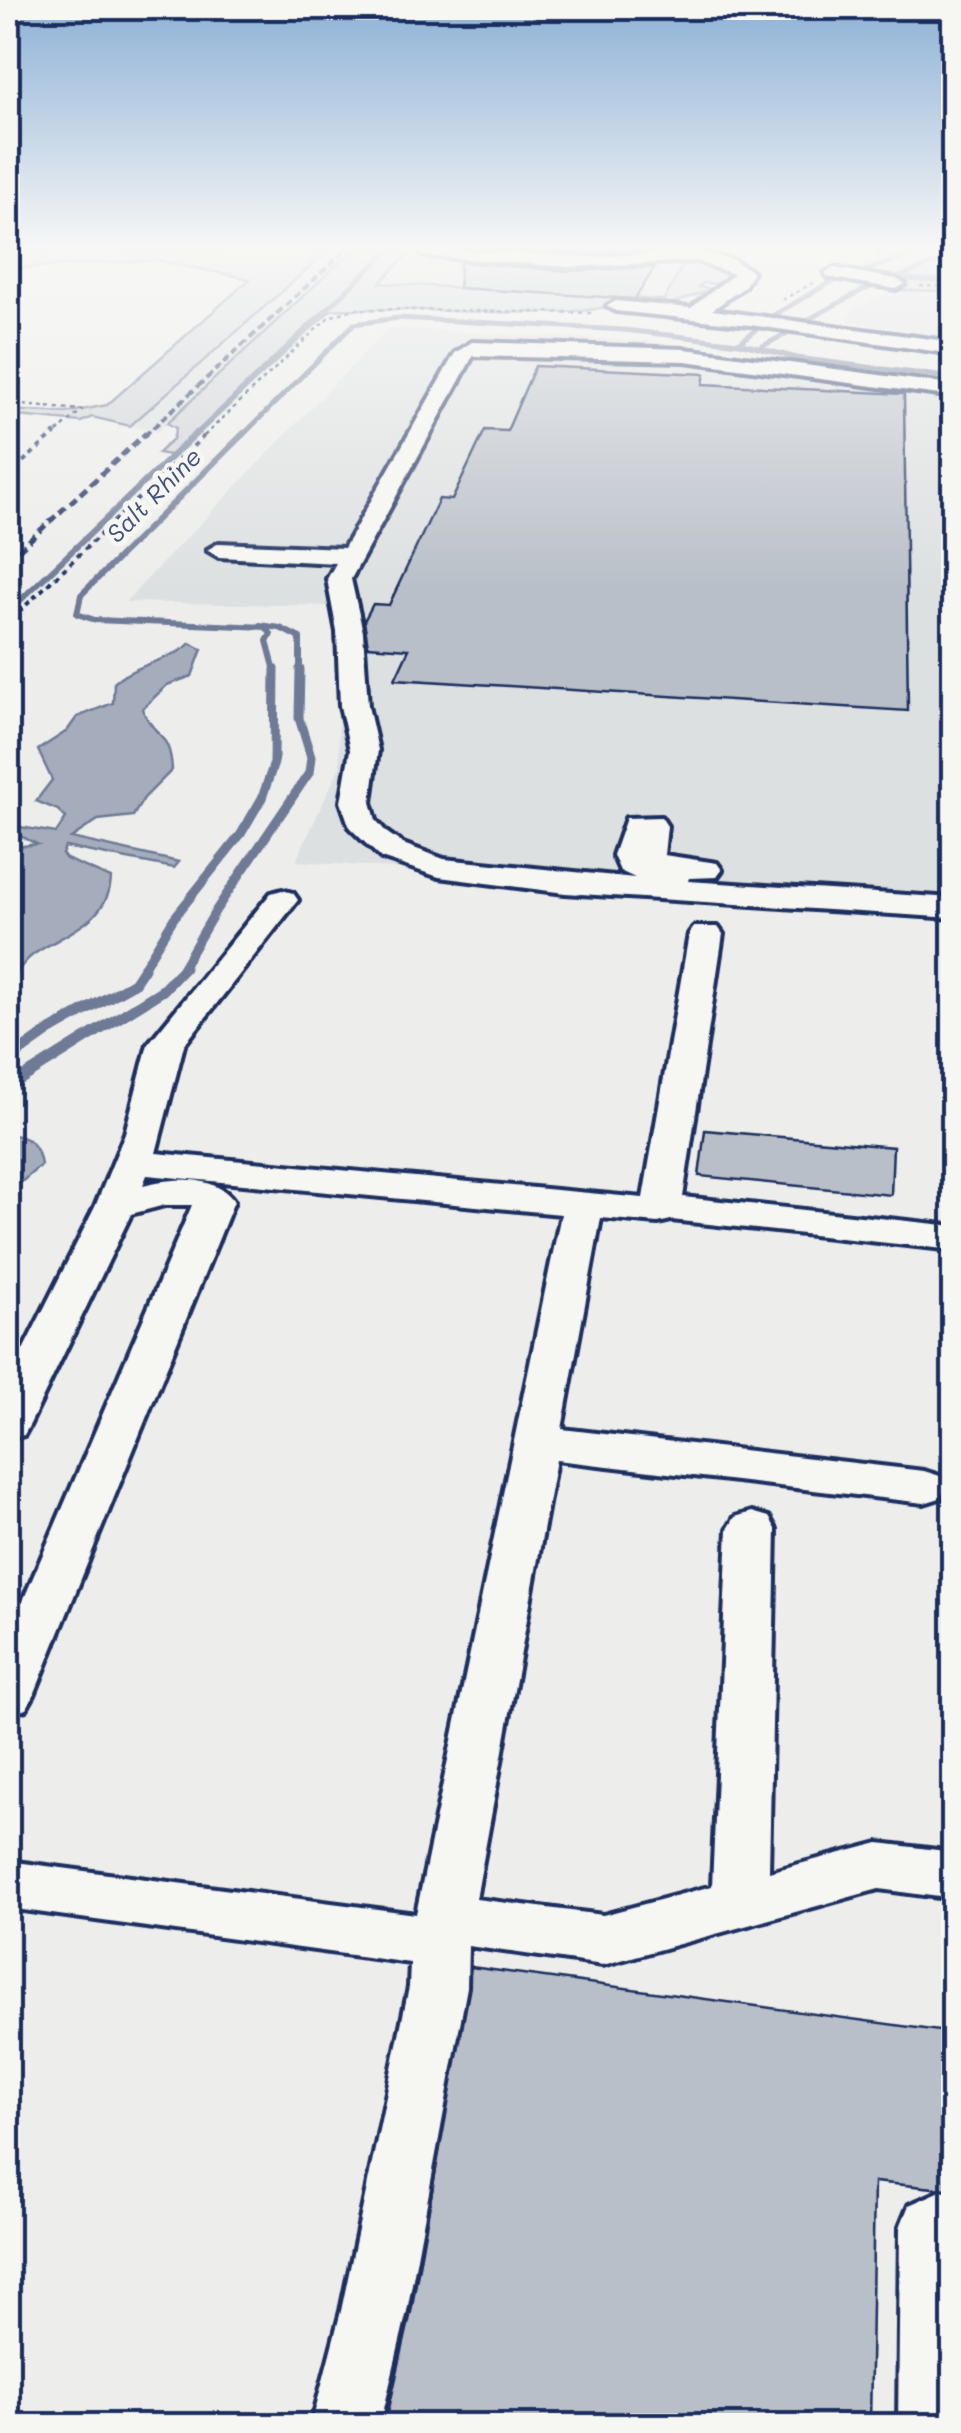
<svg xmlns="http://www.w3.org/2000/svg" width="961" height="2433" viewBox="0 0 961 2433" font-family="Mali,sans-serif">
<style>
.built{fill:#dde0e1}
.green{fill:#ced2d7;stroke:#74809a;stroke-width:2.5}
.water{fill:#a5acbc;stroke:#6e7a96;stroke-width:2.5}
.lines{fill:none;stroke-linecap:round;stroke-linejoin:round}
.stream-far3{stroke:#6e7a96;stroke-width:5}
.stream-far2{stroke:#6e7a96;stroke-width:6}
.stream-far1{stroke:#6e7a96;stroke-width:9}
.stream{stroke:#6e7a96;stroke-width:11}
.building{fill:#b9bfc8;stroke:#1b2f5e;stroke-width:2.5}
.minor-casing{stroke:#1b2f5e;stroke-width:8}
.path-far1{stroke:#1b2f5e;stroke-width:2.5;stroke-dasharray:4 4;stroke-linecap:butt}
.path{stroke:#1b2f5e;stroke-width:4;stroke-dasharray:5 5;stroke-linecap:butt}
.minor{fill:#f6f6f2;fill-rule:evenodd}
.rail-far1{stroke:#1b2f5e;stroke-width:4;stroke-dasharray:8 4;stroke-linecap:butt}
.rail{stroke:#1b2f5e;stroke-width:5;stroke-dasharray:9 5;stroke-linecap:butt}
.labels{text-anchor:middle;stroke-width:10;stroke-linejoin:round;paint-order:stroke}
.far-water-label{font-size:25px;font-style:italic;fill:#44547a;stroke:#f6f6f2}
</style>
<rect width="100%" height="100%" fill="#edeeec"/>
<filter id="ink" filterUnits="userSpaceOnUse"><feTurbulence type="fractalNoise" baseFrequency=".01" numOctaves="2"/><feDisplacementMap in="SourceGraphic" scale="20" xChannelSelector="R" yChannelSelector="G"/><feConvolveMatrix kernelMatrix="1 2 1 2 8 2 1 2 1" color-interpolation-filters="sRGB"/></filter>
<g filter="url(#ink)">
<!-- built -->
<path class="built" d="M331 248H355L157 432 130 426Z
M414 248 588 258 656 254 568 248H666L663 253 682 267 664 301 378 283Z
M894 290 953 291V337L848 321 852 310Z
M388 328 648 341 758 361 953 387V912L296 861 340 766 332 606 125 602Z"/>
<!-- green -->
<path class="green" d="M8 248H331L130 426 92 417 81 422 8 415V410L66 413 107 405 250 279 155 260 8 269Z
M355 248H414L380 283 664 300 682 267 668 259H695L728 274 719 284 703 283 698 287 712 289 674 303H615C588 323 384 304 331 310L175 456 158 453 173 439 176 428 167 423Z
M953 258V291L894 290 884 281Z"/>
<!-- water -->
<path class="water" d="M190 643 202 649 192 676 167 685 142 709C155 739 170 731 172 770L144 798 133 816 98 820 71 838 179 862 174 868 65 847 62 854 66 859 111 878C109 922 64 933 34 954 23 962 15 975 8 986V848L37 844 8 830V825L56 833 66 818 58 810 36 801 52 780 38 750 67 731 77 717 113 703 114 683C136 663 179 658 190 643Z
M8 1134C30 1137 38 1144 41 1165L18 1185 8 1222Z"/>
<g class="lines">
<!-- stream-far3 -->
<path class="stream-far3" d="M893 278 954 282
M774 315 829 283 931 248
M809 319 861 291 954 256
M739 343 761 326
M761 347 791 331
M194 436 391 248
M242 436 354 324 398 318 624 330 739 343 797 358 954 378"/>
<!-- stream-far2 -->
<path class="stream-far2" d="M244 433 81 595 77 614 95 620 266 627 271 634 267 641 275 671
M8 612 196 433
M260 625 280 628 300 638V671"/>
<!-- stream-far1 -->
<path class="stream-far1" d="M142 970 174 918 241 834 262 798 274 763 275 669
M181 970 216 910 309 773 311 757 299 718 300 669"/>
<!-- stream -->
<path class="stream" d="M8 1060 49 1031 134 983 144 968
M8 1087 163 990 184 968"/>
</g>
<!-- building -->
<path class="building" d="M496 248H666L592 253Z
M460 262 569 271 655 267 635 299 459 288Z
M535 366 705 374 703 384 904 394 908 711 395 679 409 649 368 646 364 621 373 604 389 605 439 499 452 500 485 430 507 431Z
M705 1130 893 1147 891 1195 699 1176Z
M471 1967 954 2033V2190L874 2182 870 2426H385L411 2312Z"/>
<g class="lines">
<defs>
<path id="minor" d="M422 248 592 257 696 251 733 260 753 272 744 287 712 310 954 342V354L750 325 616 311 607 306 616 301 691 308 734 274 696 261 569 267 428 256 422 255Z
M834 268 896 279 905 284 896 289 828 277 825 273Z
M472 342 685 349 954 385V397L685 361 473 356 351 579 363 632 368 706 378 750 371 802 376 820 386 832 403 844 444 859 635 878 620 871 613 855 626 818 661 817 667 826 664 855 717 863 722 870 717 877 689 878 688 881 954 898V918L565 893 439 877 381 858 350 828 341 802 350 750 340 706 337 632 327 579 336 563 219 557 207 550 219 543 344 548 455 353Z
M282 890 293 893 298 900 184 1045 156 1153 643 1198 689 934 694 927H718L723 934 683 1197 954 1226V1250L671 1220 658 1223 601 1218 562 1429 924 1471 940 1476 947 1487 940 1498 924 1503 556 1460 476 1899 603 1915 712 1886 728 1529 735 1517 752 1512 769 1517 776 1529 769 1872 879 1843 954 1852V1899L879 1889 603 1965 468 1946 467 1987 407 2311 380 2426H311L341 2311 409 1987 410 1963 8 1908V1861L416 1914 561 1214 147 1175 143 1185C171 1178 215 1174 234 1201L34 1695 26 1709 8 1715V1636L192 1205H165L131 1214 30 1424 24 1435 8 1439V1380L95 1207 125 1133 148 1044 271 893Z
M941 2191 954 2194V2426H898L900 2227 909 2205Z"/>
</defs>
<!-- minor casing -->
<use href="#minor" class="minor-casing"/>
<!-- path-far1 -->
<path class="path-far1" d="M877 256 897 248
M920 286 954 287
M782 300 815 282
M8 404 82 410 53 436
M204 436 329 317 354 309 592 313"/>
<!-- path -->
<path class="path" d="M8 475 56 433
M8 608 22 609 207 433"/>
<!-- minor -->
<use href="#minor" class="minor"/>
<!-- rail-far1 -->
<path class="rail-far1" d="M144 436 348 248"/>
<!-- rail -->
<path class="rail" d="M8 560 146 433"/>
</g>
</g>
<!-- sky -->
<linearGradient id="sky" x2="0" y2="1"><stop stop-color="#8db1d6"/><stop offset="0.42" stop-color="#f7f7f6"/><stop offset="1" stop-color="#f7f7f6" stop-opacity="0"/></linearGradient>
<rect width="961" height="589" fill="url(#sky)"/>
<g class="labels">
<!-- far-water labels -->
<g class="far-water-label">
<text transform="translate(154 495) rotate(-45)" y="9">Salt Rhine</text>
</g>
</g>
<!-- margin -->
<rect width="961" height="2433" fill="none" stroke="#f6f6f2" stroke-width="40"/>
<rect x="20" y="20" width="921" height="2393" fill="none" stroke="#1b2f5e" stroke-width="4" filter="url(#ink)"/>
</svg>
